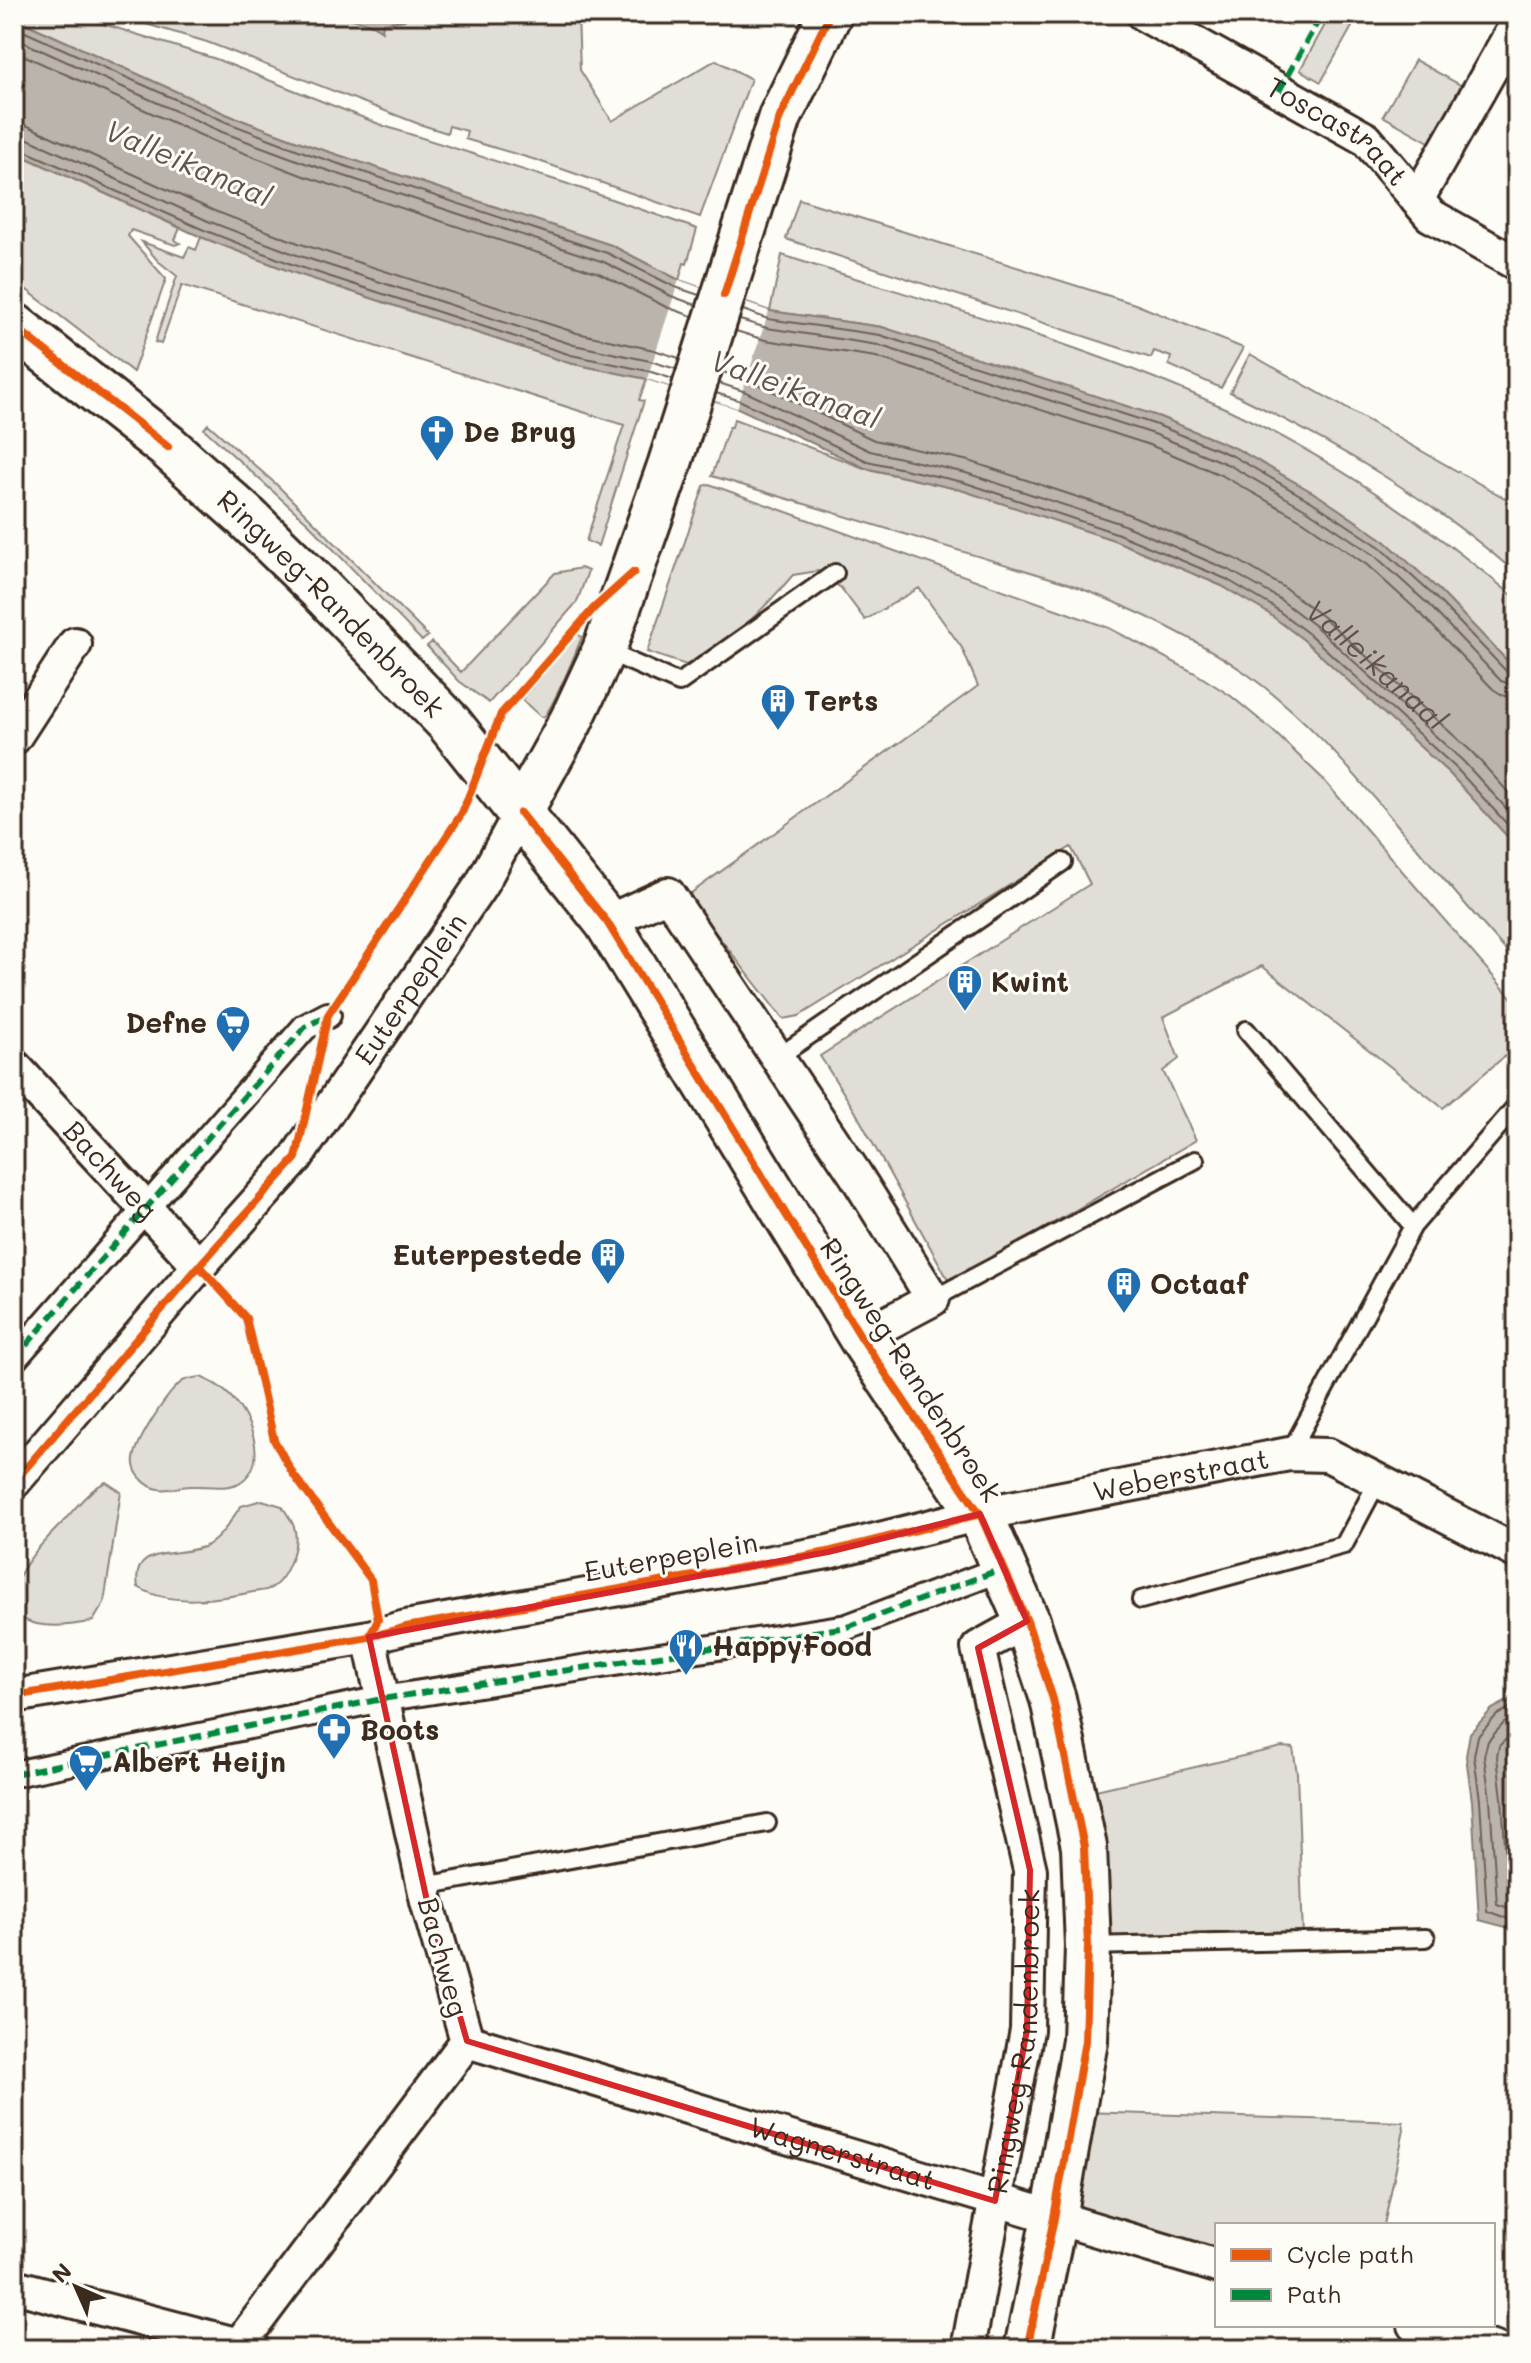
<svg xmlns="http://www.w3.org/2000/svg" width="1531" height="2363" viewBox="0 0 1531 2363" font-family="Mali,sans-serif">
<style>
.green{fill:#e1ded7;stroke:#8e847a;stroke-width:2}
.water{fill:#bbb4ad;stroke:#887d74;stroke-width:2}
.pier{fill:#fdfcf7}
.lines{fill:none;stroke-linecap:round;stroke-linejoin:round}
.shore{stroke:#6e6157;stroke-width:2}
.service-casing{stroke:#3b2a1e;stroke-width:22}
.pedestrian-casing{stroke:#3b2a1e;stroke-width:30}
.minor-casing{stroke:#3b2a1e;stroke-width:38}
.tertiary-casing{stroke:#3b2a1e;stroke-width:48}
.secondary-casing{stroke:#3b2a1e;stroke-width:50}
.service{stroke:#fdfcf7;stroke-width:16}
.pedestrian{stroke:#fdfcf7;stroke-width:24}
.minor{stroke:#fdfcf7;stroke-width:32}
.tertiary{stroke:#fdfcf7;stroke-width:42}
.secondary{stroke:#fdfcf7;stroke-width:44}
.quiet{stroke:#00873e;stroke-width:6;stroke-dasharray:12 6;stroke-linecap:butt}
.cycleway-casing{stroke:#fdfcf7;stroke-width:13}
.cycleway{stroke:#e8590c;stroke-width:8}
.marked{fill:none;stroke:#d62828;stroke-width:6;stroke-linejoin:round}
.labels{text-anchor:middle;stroke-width:6;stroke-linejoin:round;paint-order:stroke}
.street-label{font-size:28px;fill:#3b2a1e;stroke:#fdfcf7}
.poi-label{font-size:28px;font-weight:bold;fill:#3b2a1e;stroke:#fdfcf7;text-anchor:start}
.water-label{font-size:30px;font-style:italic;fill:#615349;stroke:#fdfcf7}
</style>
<rect width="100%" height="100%" fill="#fdfcf7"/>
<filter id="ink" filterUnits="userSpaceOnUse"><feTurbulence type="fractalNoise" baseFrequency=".0125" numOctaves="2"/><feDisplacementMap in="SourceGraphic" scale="16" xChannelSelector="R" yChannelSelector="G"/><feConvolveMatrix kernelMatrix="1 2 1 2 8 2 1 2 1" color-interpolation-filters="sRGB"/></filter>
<g filter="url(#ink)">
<!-- green -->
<path class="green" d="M14 14H80L94 21 216 59 384 126 565 183 697 229 687 264 684 263 679 280 611 245 311 146 228 115 14 18Z
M112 14H269L272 16 279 14 313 20 332 16 363 20 382 30V23L404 20 411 14H578L580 70 612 121 716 60 751 79 700 217 536 160 465 139 467 131 449 126 447 133 419 124 207 42Z
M1331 14 1353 25 1321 82 1300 70Z
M1503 14H1510L1436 146 1383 116 1415 60 1462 86Z
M14 152 180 228 175 240 180 243 175 245 131 230 128 236 166 279 133 372 14 280Z
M799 199 1135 304 1243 348 1221 388 1169 365 1171 357 1154 351 1151 358 786 239Z
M201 237 292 272 569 363 647 379 639 400 644 401 598 546 586 541 624 425 182 285 161 344 155 342 177 276 158 261 142 242 184 257 189 247 196 250Z
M782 255C930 303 1087 344 1229 410 1334 459 1428 525 1517 599V671L1440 591 1385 541 1319 496 1237 449 1160 417 882 327 770 311Z
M1250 354 1517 505V574C1432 499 1331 441 1230 392Z
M734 419 864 468 961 490 1114 540 1222 586 1268 613 1304 640 1450 774 1517 847V963C1475 916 1434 868 1393 820 1349 767 1303 714 1247 674 1192 635 1130 607 1067 583L712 476 729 427H732Z
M208 424 277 485 428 636 422 641 309 524 204 429Z
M709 484 1109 628 1195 673 1231 696 1271 729 1322 778 1517 1004V1046L1443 1108 1262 966 1163 1017 1179 1059 1163 1071 1196 1140 950 1283 855 1111 820 1056 1090 884 1071 847 799 1016 783 1019 687 896 978 686 962 648 919 588 865 620 841 588 818 571 793 575C762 611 729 645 686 665L647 652 704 486Z
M581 568 588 571 577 602 489 703 459 681 427 646 432 642 461 672 555 573Z
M577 634 582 637C571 663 561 691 545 716L541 717 522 700 523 698Z
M201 1377C210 1381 219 1385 227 1393 249 1413 272 1463 239 1483 225 1490 205 1485 190 1486 180 1486 169 1491 159 1489 146 1487 132 1473 134 1459 136 1441 168 1391 183 1381 187 1379 196 1378 201 1377Z
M106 1482 121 1492 104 1603 93 1621C71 1626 14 1634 14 1601 14 1595 13 1589 16 1583 25 1561 44 1541 61 1524 74 1510 88 1490 106 1482Z
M262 1500 282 1506C286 1513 292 1520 294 1527 300 1544 287 1579 271 1588 267 1591 258 1591 253 1592 218 1599 170 1607 138 1587 130 1543 181 1559 208 1545 222 1537 232 1518 241 1506Z
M1282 1747 1293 1748 1297 1773 1303 1937H1098L1087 1792Z
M1083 2112 1403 2122 1404 2130 1384 2225H1217V2255L1076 2215Z"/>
<!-- water -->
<path class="water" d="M279 14H411L404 20 383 23 382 31C369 21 351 18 334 17 314 15 297 27 279 14Z
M14 18 228 115 311 146 611 245 679 280 770 311 882 327 1160 417 1237 449 1319 496 1385 541 1440 591 1517 671V847L1450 774 1304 640 1268 613 1222 586 1114 540 961 490 865 468 738 408 647 379 569 363 292 272 201 237 14 152Z
M1517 1696V1930L1479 1920 1472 1801 1466 1756 1470 1733 1492 1709Z"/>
<!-- pier -->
<path class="pier" d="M679 280 769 311 737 408 647 379Z"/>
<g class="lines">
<!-- shore -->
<g class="shore">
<path d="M14 27 226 122 309 154 607 253 675 287 699 295"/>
<path d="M14 38 222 132 305 163 604 262 671 296 696 305"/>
<path d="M14 51 218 143 301 175 599 273 666 307 692 316"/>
<path d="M14 123 28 126 212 210 301 244 577 333 654 350 679 358"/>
<path d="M14 135 24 137 208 221 297 255 574 345 650 361 676 369"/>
<path d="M14 146 204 230 294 265 571 355 648 371 673 379"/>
<path d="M743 310 768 319 880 335 1157 425 1233 456 1314 503 1380 547 1435 597 1508 673 1517 676"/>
<path d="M740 320 767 328 878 345 1154 434 1229 465 1309 511 1374 555 1428 604 1501 681 1517 686"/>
<path d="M736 331 765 340 876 357 1150 445 1223 476 1303 521 1367 565 1420 613 1493 689 1504 696 1517 698"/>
<path id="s1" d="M723 372 751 381 874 440 969 461 1123 512 1236 559 1285 588 1323 617 1472 752 1517 802"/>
<path d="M719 383 746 392 870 451 966 473 1119 523 1231 571 1278 598 1315 626 1463 761 1517 820"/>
<path d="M716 393 741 401 867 461 963 482 1116 533 1226 579 1272 606 1309 634 1456 768 1517 835"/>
<path d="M1517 1704 1497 1715 1478 1736 1474 1756 1480 1800 1487 1911 1517 1922"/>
<path d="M1517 1715 1504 1723 1488 1741 1484 1756 1490 1799 1497 1904 1517 1911"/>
<path d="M1517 1729 1499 1746 1497 1757 1502 1798 1508 1894 1517 1899"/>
</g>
<defs>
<path id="service" d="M606 651 679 683 835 573
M1246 1030 1413 1226
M778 1057 1063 862
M933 1299 1195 1160
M1289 1454 1413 1226 1517 1105
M1141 1600 1344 1545 1379 1479
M424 1886 767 1823
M1088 1946 1426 1938"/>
<path id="pedestrian" d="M14 1359 305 1027 328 1015
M14 1774 382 1699 847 1627 1004 1568"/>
<g id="minor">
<path id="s2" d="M1143 14 1366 139 1430 215 1517 264"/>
<path d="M1417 200 1517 23"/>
<path d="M14 738 75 644"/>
<path d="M607 922 668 894 855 1174 933 1299 861 1337"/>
<path id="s3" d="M14 1066 199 1266"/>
<path id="s4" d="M14 1482 199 1266 296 1158 481 885 520 813"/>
<path id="s5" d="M14 1696 369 1637 406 1627 828 1552 980 1514 1289 1454 1328 1455 1517 1552"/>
<path id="s6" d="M467 2041 1217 2266"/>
<path d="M14 2286 254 2349"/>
<path d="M1415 2325 1496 2349"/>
<path d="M236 2349 467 2041 427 1901 369 1637"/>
<path id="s7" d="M968 2349 1027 2030 1030 1870 978 1648 1027 1621"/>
</g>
<path id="tertiary" d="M520 813 571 721 604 650 669 466 780 117 830 14"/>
<g id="secondary">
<path id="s8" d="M14 326 168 447 246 517 320 589 449 723 607 922 861 1337 980 1514 1027 1621 1053 1699 1084 1847 1088 1946 1085 2041 1054 2218 1027 2349"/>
</g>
</defs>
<!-- service casing -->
<use href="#service" class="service-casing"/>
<!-- pedestrian casing -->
<use href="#pedestrian" class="pedestrian-casing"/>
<!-- minor casing -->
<use href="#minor" class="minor-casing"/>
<!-- tertiary casing -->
<use href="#tertiary" class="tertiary-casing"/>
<!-- secondary casing -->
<use href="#secondary" class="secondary-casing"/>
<!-- service -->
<use href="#service" class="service"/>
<!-- pedestrian -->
<use href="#pedestrian" class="pedestrian"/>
<!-- minor -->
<use href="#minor" class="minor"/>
<!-- tertiary -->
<use href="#tertiary" class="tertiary"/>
<!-- secondary -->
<use href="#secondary" class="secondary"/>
<!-- quiet -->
<path class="quiet" d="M1279 91 1322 14
M14 1359 305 1027 328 1015
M14 1774 382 1699 847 1627 1004 1568"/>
<defs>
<path id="cycleway" d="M724 295 780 117 830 14
M14 326 168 447
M520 813 607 922 861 1337 980 1514 1027 1621 1053 1699 1084 1847 1088 1946 1085 2041 1054 2218 1027 2349
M199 1266 246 1318 274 1440 293 1474 371 1580 378 1620 369 1637
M14 1482 199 1266 296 1158 328 1015 462 813 501 714 594 608 634 572
M14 1696 369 1637 406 1627 828 1552 980 1514"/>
</defs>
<!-- cycleway casing -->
<use href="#cycleway" class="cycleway-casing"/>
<!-- cycleway -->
<use href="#cycleway" class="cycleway"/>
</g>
</g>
<!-- marked area -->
<path class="marked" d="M980 1514 1027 1621 978 1648 1030 1870 1027 2030 995 2201 467 2041 427 1901 369 1637 828 1552Z"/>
<!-- icons -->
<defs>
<symbol id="church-pin" viewBox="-11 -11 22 30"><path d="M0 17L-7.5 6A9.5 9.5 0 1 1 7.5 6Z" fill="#1f6fb2" stroke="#fdfcf7"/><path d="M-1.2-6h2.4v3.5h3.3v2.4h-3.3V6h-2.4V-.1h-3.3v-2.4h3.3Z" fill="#fff"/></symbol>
<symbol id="building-pin" viewBox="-11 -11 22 30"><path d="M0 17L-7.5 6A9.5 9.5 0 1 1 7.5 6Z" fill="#1f6fb2" stroke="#fdfcf7"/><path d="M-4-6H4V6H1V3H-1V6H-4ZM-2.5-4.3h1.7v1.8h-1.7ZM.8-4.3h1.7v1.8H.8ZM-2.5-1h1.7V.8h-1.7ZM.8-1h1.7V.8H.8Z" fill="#fff"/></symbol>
<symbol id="supermarket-pin" viewBox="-11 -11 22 30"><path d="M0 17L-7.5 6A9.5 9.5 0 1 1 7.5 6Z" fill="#1f6fb2" stroke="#fdfcf7"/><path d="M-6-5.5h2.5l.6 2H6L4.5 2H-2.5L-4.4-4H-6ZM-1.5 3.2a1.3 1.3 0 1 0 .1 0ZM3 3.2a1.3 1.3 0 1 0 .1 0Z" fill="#fff"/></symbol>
<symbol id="restaurant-pin" viewBox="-11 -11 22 30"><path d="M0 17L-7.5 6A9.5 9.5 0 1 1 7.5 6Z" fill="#1f6fb2" stroke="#fdfcf7"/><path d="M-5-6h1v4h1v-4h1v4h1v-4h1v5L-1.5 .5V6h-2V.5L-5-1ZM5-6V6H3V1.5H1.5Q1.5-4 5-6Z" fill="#fff"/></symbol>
<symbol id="pharmacy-pin" viewBox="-11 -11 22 30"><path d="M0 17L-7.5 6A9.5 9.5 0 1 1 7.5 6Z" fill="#1f6fb2" stroke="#fdfcf7"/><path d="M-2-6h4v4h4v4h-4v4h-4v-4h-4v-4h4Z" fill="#fff"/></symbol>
</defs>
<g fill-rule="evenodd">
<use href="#church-pin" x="417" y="412" width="40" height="54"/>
<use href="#building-pin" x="758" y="681" width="40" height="54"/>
<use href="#building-pin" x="945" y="962" width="40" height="54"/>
<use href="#supermarket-pin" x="213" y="1003" width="40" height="54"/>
<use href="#building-pin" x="588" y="1235" width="40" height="54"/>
<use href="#building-pin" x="1104" y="1264" width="40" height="54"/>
<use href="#restaurant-pin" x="666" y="1626" width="40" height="54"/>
<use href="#pharmacy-pin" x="314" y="1710" width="40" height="54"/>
<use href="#supermarket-pin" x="66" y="1742" width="40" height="54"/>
</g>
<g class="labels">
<!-- street labels -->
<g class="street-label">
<text dy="10" stroke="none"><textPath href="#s2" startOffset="228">Toscastraat</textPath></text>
<text dy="10" stroke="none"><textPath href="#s8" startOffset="422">Ringweg-Randenbroek</textPath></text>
<text dy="10" stroke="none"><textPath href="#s4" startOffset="634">Euterpeplein</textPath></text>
<text dy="10" stroke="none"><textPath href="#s3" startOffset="142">Bachweg</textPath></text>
<text transform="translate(911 1370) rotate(57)" y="10">Ringweg-Randenbroek</text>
<text dy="10" stroke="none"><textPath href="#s5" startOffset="1188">Weberstraat</textPath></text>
<text transform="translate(671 1557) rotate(-10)" y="10">Euterpeplein</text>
<text transform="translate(443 1957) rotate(75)" y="10">Bachweg</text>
<text dy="10" stroke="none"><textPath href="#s7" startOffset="312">Ringweg-Randenbroek</textPath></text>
<text dy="10" stroke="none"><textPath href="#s6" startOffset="392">Wagnerstraat</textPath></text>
</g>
<!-- poi labels -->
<g class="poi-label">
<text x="463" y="442">De Brug</text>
<text x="804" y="711">Terts</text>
<text x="991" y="992">Kwint</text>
<text x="207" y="1033" text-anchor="end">Defne</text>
<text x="582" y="1265" text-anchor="end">Euterpestede</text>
<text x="1150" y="1294">Octaaf</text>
<text x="712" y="1656">HappyFood</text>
<text x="360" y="1740">Boots</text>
<text x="112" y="1772">Albert Heijn</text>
</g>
<!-- water labels -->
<g class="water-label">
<text transform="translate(188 164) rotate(23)" y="10">Valleikanaal</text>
<text transform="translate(795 390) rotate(20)" y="10">Valleikanaal</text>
<text dy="10" stroke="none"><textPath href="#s1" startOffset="724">Valleikanaal</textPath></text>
</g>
</g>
<!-- margin -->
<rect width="1531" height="2363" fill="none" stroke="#fdfcf7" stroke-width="48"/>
<rect x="24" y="24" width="1483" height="2315" fill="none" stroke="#3b2a1e" stroke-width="3" filter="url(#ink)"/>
<!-- legend -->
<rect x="1215" y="2223" width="280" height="104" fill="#fdfcf7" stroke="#afa8a0" stroke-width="2"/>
<rect x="1231" y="2249" width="40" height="12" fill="#e8590c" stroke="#afa8a0" stroke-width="2"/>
<text x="1287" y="2263" font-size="24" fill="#3b2a1e">Cycle path</text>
<rect x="1231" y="2289" width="40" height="12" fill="#00873e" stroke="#afa8a0" stroke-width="2"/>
<text x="1287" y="2303" font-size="24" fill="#3b2a1e">Path</text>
<!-- north arrow -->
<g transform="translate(76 2287) rotate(315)" stroke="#fdfcf7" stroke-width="6" paint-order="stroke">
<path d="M0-6L14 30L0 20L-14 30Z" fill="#3b2a1e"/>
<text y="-12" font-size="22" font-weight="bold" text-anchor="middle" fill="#3b2a1e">N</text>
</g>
</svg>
